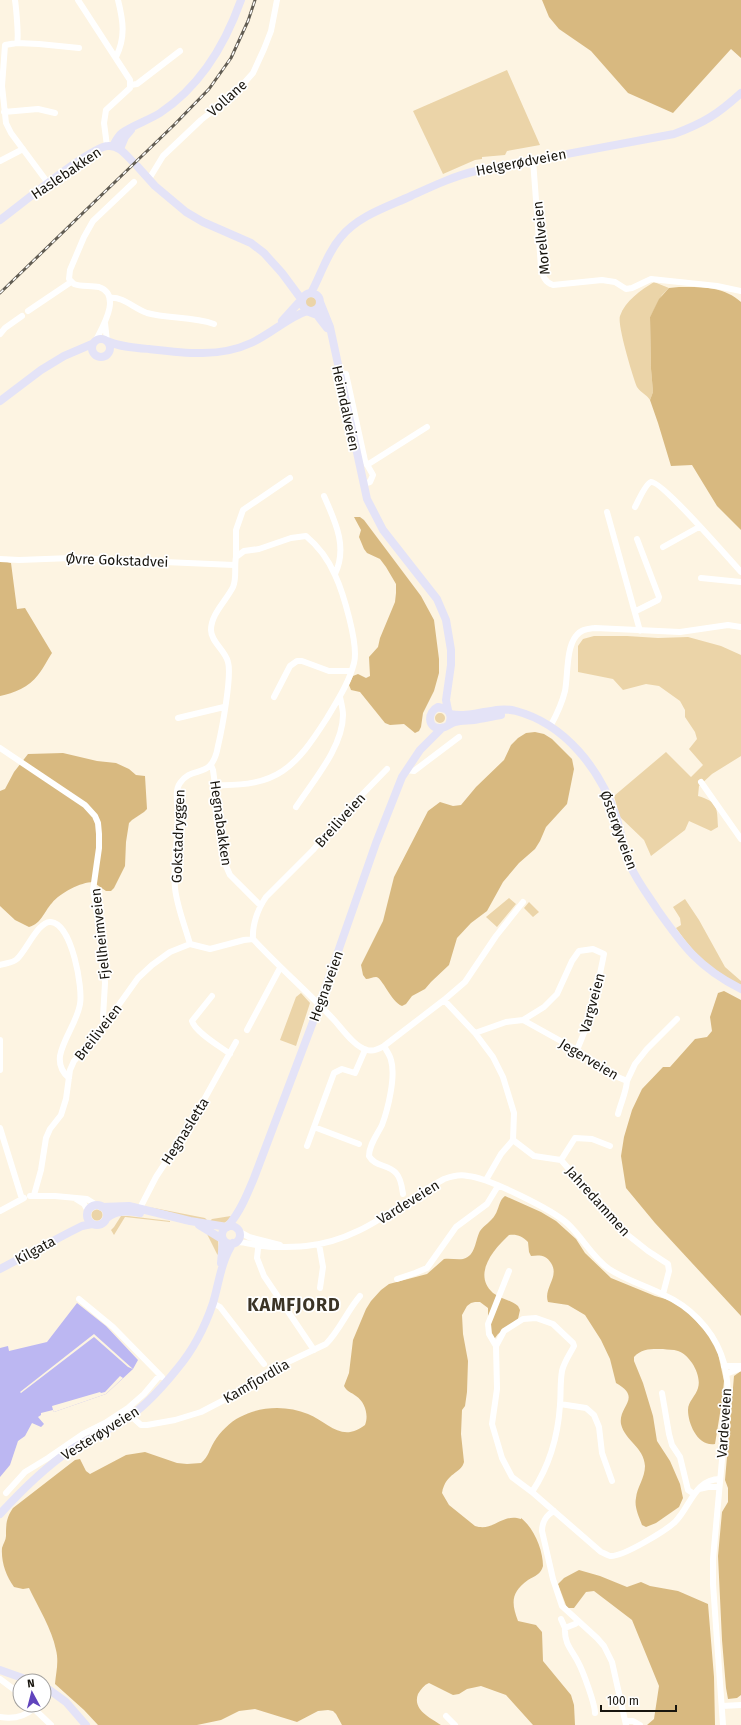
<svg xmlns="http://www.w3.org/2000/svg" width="741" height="1725" viewBox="0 0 741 1725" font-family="'Fira Sans',sans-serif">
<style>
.green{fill:#ebd4a8}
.forest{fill:#d8b980}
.water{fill:#bcb7f2}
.pier{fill:#fdf4e2}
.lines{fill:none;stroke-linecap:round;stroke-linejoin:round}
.minor{stroke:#fff;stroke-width:6}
.major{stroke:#e4e3f7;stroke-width:8}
.rail-casing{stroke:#625d53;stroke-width:3}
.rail{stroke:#fff;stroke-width:1.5;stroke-dasharray:4.5;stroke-linecap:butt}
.labels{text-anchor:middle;stroke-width:3.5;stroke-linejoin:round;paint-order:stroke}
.street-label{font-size:14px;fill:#18150e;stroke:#fff}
.district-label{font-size:18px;font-weight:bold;letter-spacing:1px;fill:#3b3426;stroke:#fff}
</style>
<rect width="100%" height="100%" fill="#fdf4e2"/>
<!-- green -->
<path class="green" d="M507 70 540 145 507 151 505 155 482 157V159L475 160 443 174 413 111Z
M654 282 669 288 662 295 650 317 651 369 653 392 650 400C647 395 640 392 637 387 633 377 617 325 620 316 625 301 641 290 654 282Z
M305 303a6 6 0 1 1 12 0a6 6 0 1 1-12 0Z
M594 636H627L658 638 688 637 721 646 741 655V756L712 774 699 786 698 796C718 802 717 807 718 827L711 831 689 821 685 830 651 856 644 840 620 817 614 796 666 752 691 777 703 765 689 749 697 739 695 732 685 717V710L680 701 659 686 646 684 623 690 613 679 578 672V646L583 639Z
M435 718a5 5 0 1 1 10 0a5 5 0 1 1-10 0Z
M509 898 516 904 497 927 486 917Z
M685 899 699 920 725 967 741 981V985C711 973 695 954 676 928L681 925 680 918 673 907Z
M529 902 539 912 533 917 524 908Z
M301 993 310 1003 296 1046 280 1040 296 997Z
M149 1207 205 1218 208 1221 207 1222Z
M91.5 1215a5.5 5.5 0 1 1 11 0a5.5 5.5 0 1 1-11 0Z
M121 1216H128L170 1221V1222L125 1217 114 1235 111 1230 114 1227Z
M231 1216 233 1217 224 1223 210 1221 212 1219Z
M207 1234 218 1240 219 1256 217 1254Z"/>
<!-- forest -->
<path class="forest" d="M542 0H741V58L731 49 673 113 628 93 591 51 559 29 549 17Z
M679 287C702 287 723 286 741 302V530L717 506 692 465 671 466 658 423 650 400 653 392 651 369 650 317 659 299 669 288Z
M354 517H360L364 520 421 596 434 620 439 659V673L434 691 423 713 421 727 419 731 415 733 404 724 390 725 385 723 360 692 351 690 349 685 353 676 358 674 366 678 370 676 369 657 378 647 380 638 395 602 396 593V584L386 567 380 559 367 553 364 549 359 537 361 530Z
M0 560 11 563 17 609 25 608 52 653C47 660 44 668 38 675 29 687 14 693 0 696Z
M535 732 544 734 552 739 572 759 574 769 567 804 546 827 540 841 535 849 519 863 503 882 487 911 471 923 457 938 449 965 431 982 425 989 412 996 406 1004 402 1006C391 1002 382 977 376 977 373 977 369 979 366 979L363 975 361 965 383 921 394 877 428 811 440 802 453 806 461 805 476 787 504 760 511 745 518 738 526 733Z
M63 753 97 761 116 763 129 769 136 775 145 776 147 809 144 812 132 820 129 823 126 842 125 866 114 888 111 891H106L93 882C81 882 60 893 52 903 43 913 42 923 29 927L15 920 0 906V791L5 789 14 772 28 754Z
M724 991 741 1000V1316L655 1223 626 1188 621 1156 624 1137 632 1110 642 1089 663 1067H670L695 1039 707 1037 712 1031 710 1017 718 993Z
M505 1196 541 1212 556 1221 576 1239 585 1253 611 1278 655 1296 669 1300 687 1311 713 1340 717 1349 724 1381 722 1401 715 1444C698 1447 688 1424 688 1410 688 1401 696 1396 698 1388 702 1375 690 1355 678 1351 673 1349 668 1350 663 1349 652 1349 642 1348 634 1357V1361L643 1383 653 1416 657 1441 670 1461 680 1484 683 1498 679 1507 656 1523 646 1527 642 1525C639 1517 634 1507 636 1498 637 1487 645 1478 645 1466 644 1447 625 1441 621 1424 618 1406 643 1398 616 1383L610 1359 601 1340 585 1315 568 1305 548 1302C543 1288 560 1277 551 1263 546 1255 540 1255 531 1256L529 1252 528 1242C522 1236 517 1234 509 1235 494 1249 472 1274 493 1293 501 1299 511 1300 518 1306L520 1310 518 1319 498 1334 495 1338 491 1339 488 1323V1308L480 1302H475L471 1303 467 1306 462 1315 463 1334 468 1361 467 1392 465 1406 462 1410 461 1434 464 1462C461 1474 446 1472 442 1493L449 1505 475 1526C494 1532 501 1513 521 1519V1518C534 1528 543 1550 543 1566 541 1574 535 1576 528 1580 511 1592 511 1603 518 1621L536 1625 542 1632 543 1661 571 1695 574 1705 575 1725H533L506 1695 481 1686 467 1689 459 1694 453 1695 429 1683C424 1685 421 1689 418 1694 412 1710 431 1718 441 1725H342L336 1714 333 1711 328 1710 318 1711 297 1722 255 1709 239 1711 221 1720 197 1725H98L84 1710 55 1684C56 1672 59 1662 56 1650 52 1629 38 1607 29 1588L23 1589 14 1587C6 1576 1 1562 2 1548 3 1544 6 1540 6 1536 6 1525 6 1518 13 1508L75 1460 80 1459 86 1471 90 1474 126 1455 145 1452 177 1463 187 1464 201 1463C209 1456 209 1450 214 1442 220 1432 230 1422 240 1417 260 1406 287 1405 308 1414 329 1423 342 1443 365 1425 369 1415 365 1402 356 1396 351 1392 347 1392 344 1386L349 1373 353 1340 366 1309 371 1301 381 1290 389 1284 427 1274 444 1259C450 1258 457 1260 463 1259 476 1256 475 1240 480 1231 484 1225 491 1222 495 1215 499 1209 499 1200 505 1196Z
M741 1371V1695L737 1698 728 1699 726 1688 722 1640 718 1556 722 1512 728 1502V1488L725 1480 734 1376Z
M579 1570 600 1576 627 1587 641 1582 650 1586 678 1591 708 1604 714 1677 715 1725H647L654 1719 659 1686 632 1620 594 1591 586 1592 574 1608H567L558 1584 564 1578Z"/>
<!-- water -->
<path class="water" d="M77 1303 106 1326 138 1360 133 1369 106 1394 54 1412 53 1410 41 1413V1415L38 1417 44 1424 41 1427 32 1423 25 1436 18 1441 10 1465 0 1477V1348L8 1346 9 1351 47 1342Z"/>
<!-- pier -->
<path class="pier" d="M94 1334 133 1369 128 1367 94 1337 21 1393 20 1392Z
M120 1376 123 1378 106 1394 54 1412 53 1410 52 1406 100 1392 101 1393 105 1392Z"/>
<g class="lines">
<!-- minor -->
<path class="minor" d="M15 0C16 7 19 38 17 43L5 45 2 86 6 123 11 133 48 183
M78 0 130 80V88L106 110 104 123 107 146
M17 43 39 44 79 48
M116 57C126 37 123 20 118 0
M131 85 137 84 180 51
M4 112 38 109 55 113
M533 160 541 267C543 276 544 282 553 285L602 280 615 282 626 289 632 288 651 279 717 286 741 291
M0 161 23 149
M149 179 163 156 201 120 224 102 245 82 253 73 264 49 271 31 277 0
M110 298C122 296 135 309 147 313 168 319 192 316 214 324
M28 311 71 282
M105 323 107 341
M0 334 5 328 22 316
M96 340C103 326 122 295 99 287 91 285 81 287 74 284L69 279 70 270 84 237 93 221 134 182
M346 374 365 461 373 475 370 482 363 484
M367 465 427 427
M324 496C335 521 348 547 335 574
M635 507C638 502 645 484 651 482 661 480 730 560 741 572
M607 512 640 631
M663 547 699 527
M236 557V530L243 510 290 478
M0 559 19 560 72 558 234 565
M701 578 741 582
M636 611 658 600 659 597 637 539
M274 697 290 666 297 661H302L329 671H351
M178 718 224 707
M551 725C557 714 562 703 565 691 568 676 566 648 576 636 581 629 588 629 595 628L680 632 728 625 741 627
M0 748 85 805 95 816 98 823 99 834V848L93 890 103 947 105 983 103 1017 105 1025
M211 765 213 770 226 866 230 875 260 905
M406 770 414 771 459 737
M701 782 741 839
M215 785C278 787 295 768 327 718 337 701 349 683 354 663 359 645 343 592 335 575 329 561 318 546 306 536L291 538 259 549 244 551 236 557C234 567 237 578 233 587 226 601 211 614 211 630 211 642 225 650 228 662 232 676 222 729 218 746 212 781 193 764 180 783 174 791 178 806 178 816 178 840 173 864 175 888 177 907 185 926 190 944L210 949 244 940 253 939
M296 807C313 781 343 747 343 715 343 709 341 702 340 697
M253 939C280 968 309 993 335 1021 343 1030 355 1047 367 1050 373 1052 379 1049 384 1046L444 1000 465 982 496 936 523 902
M253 939C252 925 258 908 266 897L313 850 350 807 387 769
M0 965C6 963 13 963 17 959 26 951 39 920 51 922 72 924 83 988 80 1004 77 1022 63 1039 60 1056 59 1064 62 1072 69 1078
M212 996 192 1021C195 1032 221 1047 230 1054
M444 1000 475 1033 493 1057 503 1077 514 1113 513 1140 501 1154 486 1180
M523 1020 577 1050 613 1075 627 1081 635 1064 647 1049 677 1019
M247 1030 280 968
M475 1033 506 1022 523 1020 544 1007 557 994 572 961 579 951 593 949 604 954 592 1013 577 1050
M0 1040V1070
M384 1046C386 1050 390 1055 391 1060 396 1076 388 1109 382 1125 377 1135 369 1145 369 1156 375 1167 388 1164 396 1173 401 1178 402 1187 403 1194
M618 1114C621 1102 626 1093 627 1081
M314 1127 359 1144
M0 1128 22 1199
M513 1140 534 1156 561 1160 624 1232 648 1251 668 1264 669 1271 663 1294
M307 1146 334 1073 342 1069 355 1073 365 1050
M561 1160 575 1138 592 1139 610 1146
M34 1195 41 1170 46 1138 50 1129 61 1115 66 1099 70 1070 74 1061 98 1034 138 978 152 965 170 952 190 944
M30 1196H55L87 1199 98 1206
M76 1199 84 1204 88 1211
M140 1208 156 1177 190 1125 236 1042
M0 1211 24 1198
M238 1231 249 1237 280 1245
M259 1240 257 1258 264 1276 314 1350
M236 1242C249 1242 262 1248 275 1247 285 1247 296 1247 306 1246 361 1241 398 1204 444 1179 452 1176 460 1174 468 1176 489 1178 553 1210 568 1224 583 1238 592 1257 609 1269 626 1280 646 1286 664 1295 689 1306 711 1328 721 1354 734 1387 725 1426 722 1460 719 1493 716 1526 713 1559V1584L723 1725
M319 1244 323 1267 320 1288
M397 1279 415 1273 427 1268 456 1227 487 1204 498 1186
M79 1299 113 1327 162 1377
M213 1303 220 1307 264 1364
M496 1346 489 1334 488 1324 509 1271
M724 1366H741
M726 1374 741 1368
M662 1393 669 1434 672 1445 680 1457 688 1490 694 1494
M560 1404 586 1408 594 1415 599 1427 602 1453 612 1481
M131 1416 141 1425H147L175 1420 201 1412 226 1399 269 1371 326 1344C340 1330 347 1311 360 1296
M699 1489 708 1487H719
M532 1492C550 1465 558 1436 560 1405 561 1393 560 1383 562 1371 564 1362 570 1354 574 1346L573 1343 553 1324 536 1318 523 1319 504 1331 496 1346 497 1389 492 1424 502 1458 512 1477 532 1492 601 1552C604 1553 607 1555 610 1556 623 1557 665 1531 675 1522 690 1507 695 1479 720 1479
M6 1493 25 1472 48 1458 83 1434 105 1423 128 1408 144 1394 160 1375
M554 1511C546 1515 542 1523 542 1531L553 1579 562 1606 597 1638 604 1646 612 1662 626 1725
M561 1619 565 1628
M578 1622 575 1624 565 1628C564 1644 572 1650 578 1662 583 1671 595 1704 595 1713
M0 1679 20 1694
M30 1705 51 1725
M722 1706 741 1705
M446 1716 455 1725
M0 1717C12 1719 24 1717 33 1709
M626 1721H633L640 1725"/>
<!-- major -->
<path class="major" d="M113 146C115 142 118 136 122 133 131 126 149 120 160 113 201 86 225 45 241 0
M120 149 125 137 131 130
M137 166 155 186 186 212 203 222 251 243 264 253 282 273 302 300
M0 220C18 207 91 146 108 146 119 145 126 155 133 162
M302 302a9 9 0 1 1 18 0a9 9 0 1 1-18 0Z
M311 293C321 275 327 253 341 237 358 216 387 207 411 196 433 186 454 176 476 171L674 134C704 123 718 114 741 93
M320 302 330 327 367 499 383 530 437 599 446 620 451 650V665L446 700 448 710
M309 312 317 315 327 328
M282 321 301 300
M92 348a9 9 0 1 1 18 0a9 9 0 1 1-18 0Z
M107 341C120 347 136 348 149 349 183 353 219 358 251 343 271 334 287 318 307 311
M0 401 41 370 64 356 92 344
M450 714C472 719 495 705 516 711 565 724 600 769 616 816 621 832 624 850 630 865 637 881 648 895 657 909 683 946 699 968 741 989
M449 724C452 718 451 713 446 709L438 707C427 712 427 729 441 728 446 728 449 724 455 722 463 720 471 721 479 719 487 718 493 716 501 715
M87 1215a10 10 0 1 1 20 0a10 10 0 1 1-20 0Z
M102 1207 129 1206 190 1221 227 1227
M107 1218C116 1210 128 1211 140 1213
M199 1225 222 1239
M228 1226C240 1212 247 1195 254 1178L319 1006 376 843 402 777 420 750 442 728
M222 1235a9 9 0 1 1 18 0a9 9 0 1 1-18 0Z
M221 1263 223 1240
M0 1269 70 1232 82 1226 92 1224
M0 1514C21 1491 43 1469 69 1451 85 1440 103 1433 120 1423 142 1410 161 1389 177 1369 193 1350 205 1327 213 1303 219 1283 221 1261 233 1243
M0 1670 31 1681
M44 1686 66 1702 86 1725"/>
<defs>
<path id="rail" d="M0 293 174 125 209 89 231 58 248 21 255 0"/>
</defs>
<!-- rail casing -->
<use href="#rail" class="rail-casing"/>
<!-- rail -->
<use href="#rail" class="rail"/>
</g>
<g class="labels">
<!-- street labels -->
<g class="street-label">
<text transform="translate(227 98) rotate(-42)" y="5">Vollane</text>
<text transform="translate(521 162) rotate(-11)" y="5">Helgerødveien</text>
<text transform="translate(66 173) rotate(-34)" y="5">Haslebakken</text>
<text transform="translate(541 238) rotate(-96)" y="5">Morellveien</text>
<text transform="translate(346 408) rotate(78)" y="5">Heimdalveien</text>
<text transform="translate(117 560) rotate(2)" y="5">Øvre Gokstadvei</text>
<text transform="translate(340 820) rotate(-48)" y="5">Breiliveien</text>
<text transform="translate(221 823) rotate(82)" y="5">Hegnabakken</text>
<text transform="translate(619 830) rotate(70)" y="5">Østerøyveien</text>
<text transform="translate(178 836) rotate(-88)" y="5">Gokstadryggen</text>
<text transform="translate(100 934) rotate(-96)" y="5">Fjellheimveien</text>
<text transform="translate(326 986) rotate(-70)" y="5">Hegnaveien</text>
<text transform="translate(592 1003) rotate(-75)" y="5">Vargveien</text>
<text transform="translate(98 1032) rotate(-52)" y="5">Breiliveien</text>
<text transform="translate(589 1059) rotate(31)" y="5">Jegerveien</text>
<text transform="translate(185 1131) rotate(-58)" y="5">Hegnasletta</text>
<text transform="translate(598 1201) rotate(48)" y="5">Jahredammen</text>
<text transform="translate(408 1202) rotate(-32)" y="5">Vardeveien</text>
<text transform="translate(35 1250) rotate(-28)" y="5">Kilgata</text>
<text transform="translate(256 1381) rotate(-30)" y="5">Kamfjordlia</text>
<text transform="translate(724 1423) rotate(-86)" y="5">Vardeveien</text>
<text transform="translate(100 1433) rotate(-32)" y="5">Vesterøyveien</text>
</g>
<!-- district labels -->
<g class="district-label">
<text x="294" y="1311">KAMFJORD</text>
</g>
</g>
<!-- north arrow -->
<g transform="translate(32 1693) rotate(353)"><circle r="19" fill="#ffffff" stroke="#a3a19f"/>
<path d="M0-3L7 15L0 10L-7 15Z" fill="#6044bd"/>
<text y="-6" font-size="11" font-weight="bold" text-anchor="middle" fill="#18150e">N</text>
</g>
<!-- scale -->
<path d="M601 1705v6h75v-6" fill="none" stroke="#18150e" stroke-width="2"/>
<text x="607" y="1705" font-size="12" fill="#18150e" stroke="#ffffff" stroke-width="3" paint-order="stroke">100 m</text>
</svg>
